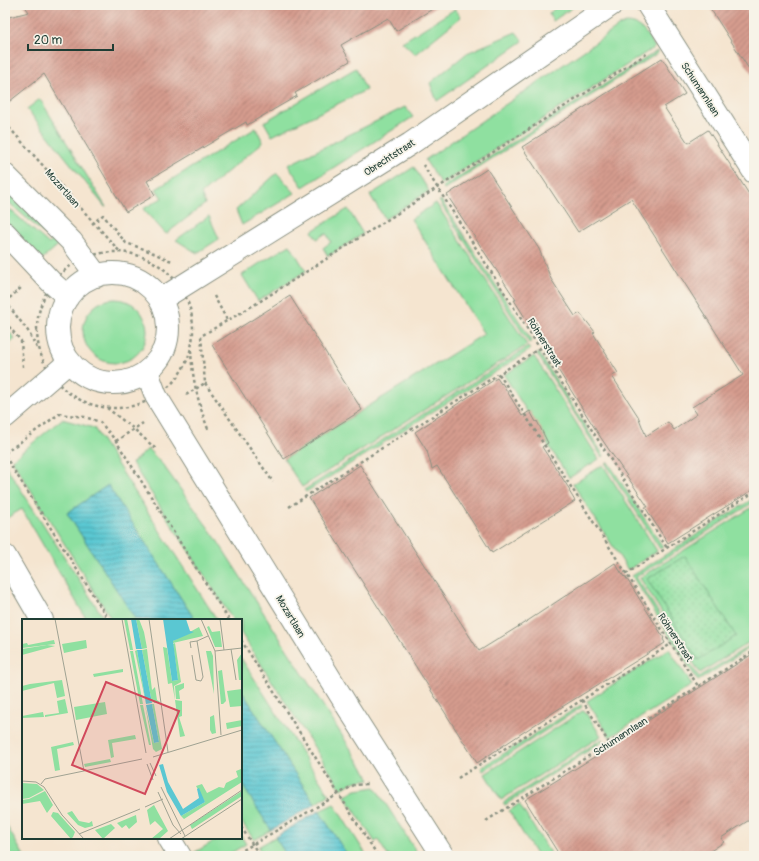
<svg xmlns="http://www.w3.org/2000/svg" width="759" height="861" viewBox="0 0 759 861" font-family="Pangolin,sans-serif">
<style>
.grass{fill:#8fe0a0;stroke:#578e6a}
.park{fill:url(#park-dots);stroke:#578e6a}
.water{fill:url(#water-rules);stroke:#3c8283}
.building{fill:url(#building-hatch)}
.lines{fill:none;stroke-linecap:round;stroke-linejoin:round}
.minor-casing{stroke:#8a9182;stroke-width:24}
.path{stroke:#8a9182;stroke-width:2.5;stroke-dasharray:3 3;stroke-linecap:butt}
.minor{stroke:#fff;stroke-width:22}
.labels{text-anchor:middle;stroke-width:3.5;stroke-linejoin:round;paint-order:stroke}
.street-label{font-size:10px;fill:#1f3d34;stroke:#f7f3e8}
.inset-road{fill:none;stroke:#9fa292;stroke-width:1}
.view{fill:#d1495b;fill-opacity:0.15;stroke:#d1495b;stroke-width:2}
.inset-edge{fill:none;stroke:#1f3d34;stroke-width:2}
</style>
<defs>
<pattern id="park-dots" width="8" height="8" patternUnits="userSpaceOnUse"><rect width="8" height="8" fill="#8fe0a0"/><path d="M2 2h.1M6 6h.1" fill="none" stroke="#7bc18a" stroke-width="1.8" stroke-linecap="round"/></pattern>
<pattern id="water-rules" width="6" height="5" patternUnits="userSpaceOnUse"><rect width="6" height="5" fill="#5ac7d2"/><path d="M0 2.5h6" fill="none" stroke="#4aa3ab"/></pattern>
<pattern id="building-hatch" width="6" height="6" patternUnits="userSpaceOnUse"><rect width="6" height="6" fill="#d59b8e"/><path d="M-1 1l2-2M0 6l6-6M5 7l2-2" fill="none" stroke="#ac8075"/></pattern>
</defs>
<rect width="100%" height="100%" fill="#f7f3e8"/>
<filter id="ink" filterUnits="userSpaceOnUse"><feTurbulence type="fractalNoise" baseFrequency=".025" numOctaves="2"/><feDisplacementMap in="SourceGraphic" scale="8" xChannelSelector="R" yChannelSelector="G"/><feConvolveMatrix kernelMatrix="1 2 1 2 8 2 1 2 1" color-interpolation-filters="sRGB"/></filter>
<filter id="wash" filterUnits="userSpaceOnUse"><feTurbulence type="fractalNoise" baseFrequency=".012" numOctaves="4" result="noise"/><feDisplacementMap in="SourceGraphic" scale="16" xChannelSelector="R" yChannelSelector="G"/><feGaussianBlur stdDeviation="0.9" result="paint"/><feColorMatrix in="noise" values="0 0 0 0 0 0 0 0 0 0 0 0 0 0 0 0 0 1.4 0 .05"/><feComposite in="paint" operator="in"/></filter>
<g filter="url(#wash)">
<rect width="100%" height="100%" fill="#f5e5d0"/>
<!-- grass -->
<path class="grass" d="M558 5H576L553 21 549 14Z
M455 9 461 17 415 54 402 42Z
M626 23C642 23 647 35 655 47L441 184 425 160 621 25Z
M516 32 523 41 437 101 430 83 467 53Z
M657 51 658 53 444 189 442 187Z
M356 68 366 90 272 136 264 122Z
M40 99 106 207H105L27 109Z
M405 107 413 117 303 187 288 165Z
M256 128 263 142 201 194 205 204 166 234 143 209 162 198 156 189Z
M414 167 429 191 385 219 370 195Z
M277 173 295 193 242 225 236 210Z
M5 186 62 242 42 259 5 222V205L49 244 52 241 5 199Z
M441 200 532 341 529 343 439 201Z
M436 203 527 345 302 487 284 459 484 334 411 219Z
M348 209 363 234 328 256 323 248 331 242 326 233 317 239 312 231Z
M209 216 219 239 197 253 176 240Z
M290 245 306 271 258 301 242 275 263 261Z
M83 331a32 32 0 1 1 64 0a32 32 0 1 1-64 0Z
M5 327 15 339 5 348Z
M528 347 530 350 306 492 304 490Z
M539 353 604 456 602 457 537 354Z
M534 356 599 459 569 478 504 375Z
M62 419 94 428 217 620H195L108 485 67 513 136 620H112L12 460Z
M148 449 163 465 215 537 370 779 353 782 341 789 241 633V620H233L132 463Z
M608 462 663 547 660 549 606 464Z
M5 465 105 620H87L22 509 5 519Z
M603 465 657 551 628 570 573 484Z
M754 498V502L636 577 699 677 754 643V645L698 681 632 576Z
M754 506V639L700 673 640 578Z
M669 649 692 685 610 737 587 701Z
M241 658 329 795 315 804 241 690Z
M581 705 582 707 483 771 481 768Z
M584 710 601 736 501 800 485 774Z
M602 739 603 741 505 805 503 803Z
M241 783 271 830 254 840 241 821Z
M375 787 419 856H388L378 840 375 842 345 796 356 790Z
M334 804 367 856H348L319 811Z
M519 804 552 856H537L509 811Z
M5 823 24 856H5Z
M241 836 246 844 226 856H194L192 854 216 840 215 838H241Z
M275 837 287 856H263L258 847Z"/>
<!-- park -->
<path class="park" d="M685 556 736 636 698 660 647 579Z"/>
<!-- water -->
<path class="water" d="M108 485 195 620H136L67 513Z
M241 690 315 804 271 830 241 783Z
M319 811 348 856H287L275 837Z"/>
<g id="blocks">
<!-- building -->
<path class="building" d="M24 5H439L396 31 388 18 341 45 350 61 295 93 297 96 247 125 246 122 147 181 155 195 126 212 44 74 5 105V18L29 12Z
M708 5H754V77Z
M662 58 685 94 664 107 688 143 708 130 754 202V489L668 543 645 507H648L601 438 514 300H516L447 195 487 169 539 249 551 279 575 316 580 313 595 332 593 333 618 373 612 376 638 416 646 436 668 422 674 430 697 414 692 407 743 375 631 199 578 232 522 147Z
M290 296 362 410 284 459 212 345Z
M497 378 501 384 502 383 522 416 530 411 536 422 537 421 548 443 542 447 570 490 569 491 575 501 492 553 437 466 432 469 427 451 415 432Z
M360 465 479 651 529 620 615 563 624 577 625 576 664 638 663 639 665 643 557 710 477 763 309 498Z
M754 653V817L721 838 724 842 703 856H560L525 800 628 736 627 734Z"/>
</g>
</g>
<g filter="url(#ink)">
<use href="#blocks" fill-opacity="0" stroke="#8a9182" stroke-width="1"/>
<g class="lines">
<defs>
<path id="minor" d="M648 5 754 172
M5 175 72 242 97 276
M5 233 52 283 68 297
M58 328a55 55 0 1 1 110 0a55 55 0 1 1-110 0Z
M160 300 410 144 611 5
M147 372 156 396 349 709 443 856
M5 417 69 362
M5 556 42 620
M169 838 180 856"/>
</defs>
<!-- minor casing -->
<use href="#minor" class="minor-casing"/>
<!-- path -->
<path class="path" d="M5 123 121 253
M423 165 667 548
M92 224 103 215 126 243 144 249 169 260 174 261
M37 330a78 78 0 1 1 156 0a78 78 0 1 1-156 0Z
M214 296 227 320
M5 301 28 331 38 350
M5 302 21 288
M5 322 21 341 23 367
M191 350C192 378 198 403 208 429
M499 374 698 686
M205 383 273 482
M186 395 205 383 201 336 259 302 648 53
M107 408 134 429 157 450
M116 441 143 423
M5 453 59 414 85 417 100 422 116 441 229 620
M5 456 109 620
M289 507 540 348
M626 574 754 492
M241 640 378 856
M582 700 609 743
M458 778 671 644
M486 821 754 651
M241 827 260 856
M233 856 354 785 367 784"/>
<!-- minor -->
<use href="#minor" class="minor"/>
</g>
</g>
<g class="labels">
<!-- street labels -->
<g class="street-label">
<text transform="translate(701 89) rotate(57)" y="4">Schumannlaan</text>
<text transform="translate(389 157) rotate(-33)" y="4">Obrechtstraat</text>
<text transform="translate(63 188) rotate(49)" y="4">Mozartlaan</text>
<text transform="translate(545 342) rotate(58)" y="4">Röhnerstraat</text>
<text transform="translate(291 616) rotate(59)" y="4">Mozartlaan</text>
<text transform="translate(676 637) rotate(57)" y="4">Röhnerstraat</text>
<text transform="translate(620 736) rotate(-33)" y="4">Schumannlaan</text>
</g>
</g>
<!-- overview -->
<g transform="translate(22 619)">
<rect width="220" height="220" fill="#f5e5d0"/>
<path d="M102 0H105L111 31H108ZM114 0H117L122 13 125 29 120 30ZM187 7 190 13 198 12 200 28H193L185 8ZM177 8 181 17 151 24V22ZM32 21 33 25 0 29V25L5 24 6 26ZM64 21 65 29 42 34 40 25ZM153 24 159 63 152 67 153 81 150 64 146 65 141 28 145 29 150 62 156 61 151 25ZM25 26 33 27 0 36V30ZM125 30 130 71 133 68 135 81 138 83 132 84 131 80 130 84 120 31ZM115 31 124 85 113 32ZM108 32H111L121 85H118ZM184 32H189L191 37 192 75ZM220 34V61H217L215 41ZM101 50V53L72 58 71 55ZM200 51 204 82 201 85H199L196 52ZM40 61 43 77 35 79 32 64 0 72V67L8 65ZM162 64V69L157 72 158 80H164H154L153 67ZM43 80 46 94 23 98V96L37 94 35 82ZM153 81 160 82V97L157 98 163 117 158 118ZM83 83 85 95 54 101 52 88ZM130 85H132L140 130 134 133 131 130 123 86 132 124 137 123ZM118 86H121L129 126H127ZM21 93 22 98 0 99V97ZM192 96 194 114 190 115 188 111V98ZM220 101V107L205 110 204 104ZM113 116 114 120 90 124 92 138 89 139 86 121ZM51 123 52 126 35 130 38 151 33 152 29 128ZM88 140 89 143 63 148 62 145ZM219 150 220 163 162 200 159 197 183 183 174 167 180 165 185 174 197 168 202 169 204 164 216 158 214 152ZM0 164 15 165 22 171 7 179 0 180ZM23 172 31 186 25 194 18 182 0 185V181L7 180ZM220 172V177L170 210 168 206ZM132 186 146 212 137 220H129L141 210 133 202 128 206 125 191ZM50 192 57 202 67 204 70 202 71 207 63 209 56 206 45 194ZM31 193 36 194 53 213 51 218 49 220 29 197ZM114 196 115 203 107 210 104 206 100 209 95 204ZM89 205 93 209 81 220 73 211Z" fill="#8fe0a0"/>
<path d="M220 70V87L208 88 205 72Z" fill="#8fe0a0"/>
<path d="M109 0H114L120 30H114ZM141 0H164L168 12 172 13 151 22 156 61 150 62ZM115 31H120L130 84 124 85ZM130 85 137 123 132 124 124 86ZM141 145 146 163 161 190 177 179 175 170 177 169 183 183 159 197 145 173 137 146Z" fill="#5ac7d2"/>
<path class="inset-road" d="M33 0 62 152M100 0 124 134M127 0 146 133M179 0 193 32 199 116M198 0 202 31M175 22 186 17M169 29 168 23 175 22 181 58 179 62 174 61 170 36M209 30 214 61M193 32 220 29M131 138 220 111M128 144 134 157M125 145 131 161M0 162 14 163 22 168 40 196 62 220M19 165 23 160 120 140M139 168 163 217M136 173 151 206 159 215M123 188 141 180M57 215 118 190M147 220 220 171M159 220 220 180"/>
<path class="view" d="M84 63 157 92 123 175 50 146Z"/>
<rect width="220" height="220" class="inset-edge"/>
</g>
<!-- margin -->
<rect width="759" height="861" fill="none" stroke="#f7f3e8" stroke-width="20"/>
<!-- scale -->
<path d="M28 44v6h85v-6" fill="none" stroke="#1f3d34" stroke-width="2"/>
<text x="34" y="44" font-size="12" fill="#1f3d34" stroke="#f7f3e8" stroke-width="3" paint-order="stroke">20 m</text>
</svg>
